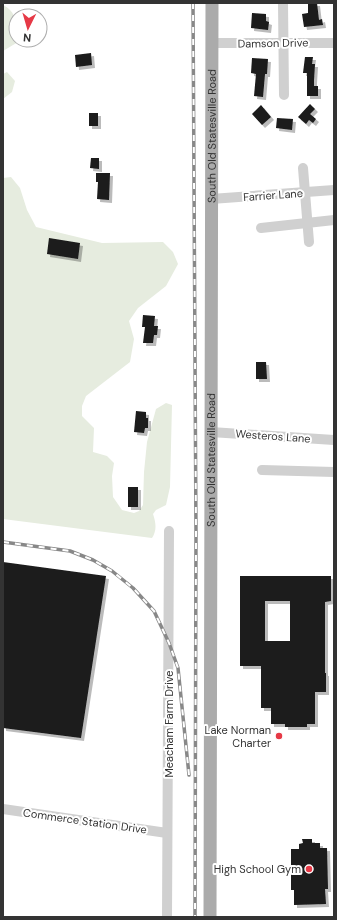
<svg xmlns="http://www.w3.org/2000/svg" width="337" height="920" viewBox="0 0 337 920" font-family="'DM Sans',sans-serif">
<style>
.green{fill:#e6ecdf}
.building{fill:#1a1a1a;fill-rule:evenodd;filter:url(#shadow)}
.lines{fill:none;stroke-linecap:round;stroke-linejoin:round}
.minor{stroke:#d0d0d0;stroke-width:10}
.major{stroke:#ababab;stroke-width:13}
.rail-casing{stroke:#888;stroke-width:3.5}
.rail{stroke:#fff;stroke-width:2;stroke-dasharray:6;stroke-linecap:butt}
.poi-dot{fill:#e63946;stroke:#fff;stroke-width:1.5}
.labels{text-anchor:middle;stroke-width:4;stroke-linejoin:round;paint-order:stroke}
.street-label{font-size:11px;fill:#333;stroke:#fff}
.poi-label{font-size:11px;fill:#333;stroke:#fff;text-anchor:end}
</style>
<defs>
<filter id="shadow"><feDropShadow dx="3" dy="3" stdDeviation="0" flood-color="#0004"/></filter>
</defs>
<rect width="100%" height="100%" fill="#fff"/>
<!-- green -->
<path class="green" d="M3 5C18 12 16 26 16 40H18V42L3 51Z
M7 72 15 81 12 92 3 99V74Z
M11 177 20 188 27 210 36 227 102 243 163 242 173 252 178 264 166 286 138 308 129 321 134 339 130 362 86 396 82 406V416L94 428 93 452 107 456 114 463 112 476 113 497 122 510 134 513 139 511 143 505 144 472 147 442 156 409 166 403 172 405 170 487 166 505 156 510 153 514C156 523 157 530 152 538L3 519V178Z"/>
<!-- building -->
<path class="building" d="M308 3H317L319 20 322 19 323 25 304 27 302 14 308 13Z
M252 13 266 14V21L269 22 268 30 251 28Z
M91 53 92 65 76 67 75 55Z
M305 57H313L312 64H315L314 80V86H318V96H307V73H303Z
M252 58 268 59 267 74H265L263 97 254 96 256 74 251 73Z
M310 104 315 109 310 114 316 119 313 123 309 120 306 124 298 117Z
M261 105 271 117 262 125 252 114Z
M89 113H98V126H89Z
M277 118 293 119 292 130 276 128Z
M91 158H99V169L90 168Z
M96 173H110L109 200 97 199 98 182H96Z
M49 238 80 243 78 259 47 254Z
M143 315 155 316 154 326H158L157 335H154L153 343H143L145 327H142Z
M256 362H266L267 379H256Z
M136 411 146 412V418H148V428H145L144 433 134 432Z
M128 487H138V507H128Z
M3 562 106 576 81 738 3 728Z
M240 576H331V601L325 602V673H326V692H315V724H307V727H285V724H271V708H261V666H240ZM265 601H290V641H265Z
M302 839H312V843H320V848H327L328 889H325L326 904 294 905V890H291V849H299V844L303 843Z"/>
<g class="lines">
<!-- minor -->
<path class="minor" d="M283 3 284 95
M212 43H334
M303 168 309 242
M211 199 334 190
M261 228 334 220
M211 432 334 440
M262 470 334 472
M3 809 167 833
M167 917 169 531"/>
<!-- major -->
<path class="major" id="s1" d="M210 917 212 3"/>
<defs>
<path id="rail" d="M193 3 196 533 195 917
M3 542 70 551 93 560 112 571 133 588 154 611 169 643 178 668 189 775"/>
</defs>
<!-- rail casing -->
<use href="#rail" class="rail-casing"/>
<!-- rail -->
<use href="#rail" class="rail"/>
</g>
<!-- markers -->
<g class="poi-dot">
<circle cx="279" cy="736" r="4"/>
<circle cx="309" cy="869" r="4"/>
</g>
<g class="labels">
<!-- street labels -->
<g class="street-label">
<text transform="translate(273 43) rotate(-1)" y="4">Damson Drive</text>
<text dy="4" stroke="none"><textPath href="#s1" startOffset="781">South Old Statesville Road</textPath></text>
<text transform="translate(273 195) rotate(-4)" y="4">Farrier Lane</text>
<text transform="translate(273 436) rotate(4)" y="4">Westeros Lane</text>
<text dy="4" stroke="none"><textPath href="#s1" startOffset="457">South Old Statesville Road</textPath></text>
<text transform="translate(169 724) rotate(-90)" y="4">Meacham Farm Drive</text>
<text transform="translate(85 821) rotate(8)" y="4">Commerce Station Drive</text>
</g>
<!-- poi labels -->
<g class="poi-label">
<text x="271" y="734">Lake Norman<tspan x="271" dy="13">Charter</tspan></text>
<text x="301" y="873">High School Gym</text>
</g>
</g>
<!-- border -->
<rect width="337" height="920" fill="none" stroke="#333333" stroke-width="8"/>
<!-- north arrow -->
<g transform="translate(28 28) rotate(185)"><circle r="19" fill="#ffffff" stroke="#adadad"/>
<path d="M0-3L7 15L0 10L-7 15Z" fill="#e63946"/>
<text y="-6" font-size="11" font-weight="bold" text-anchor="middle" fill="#333333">N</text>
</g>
</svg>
